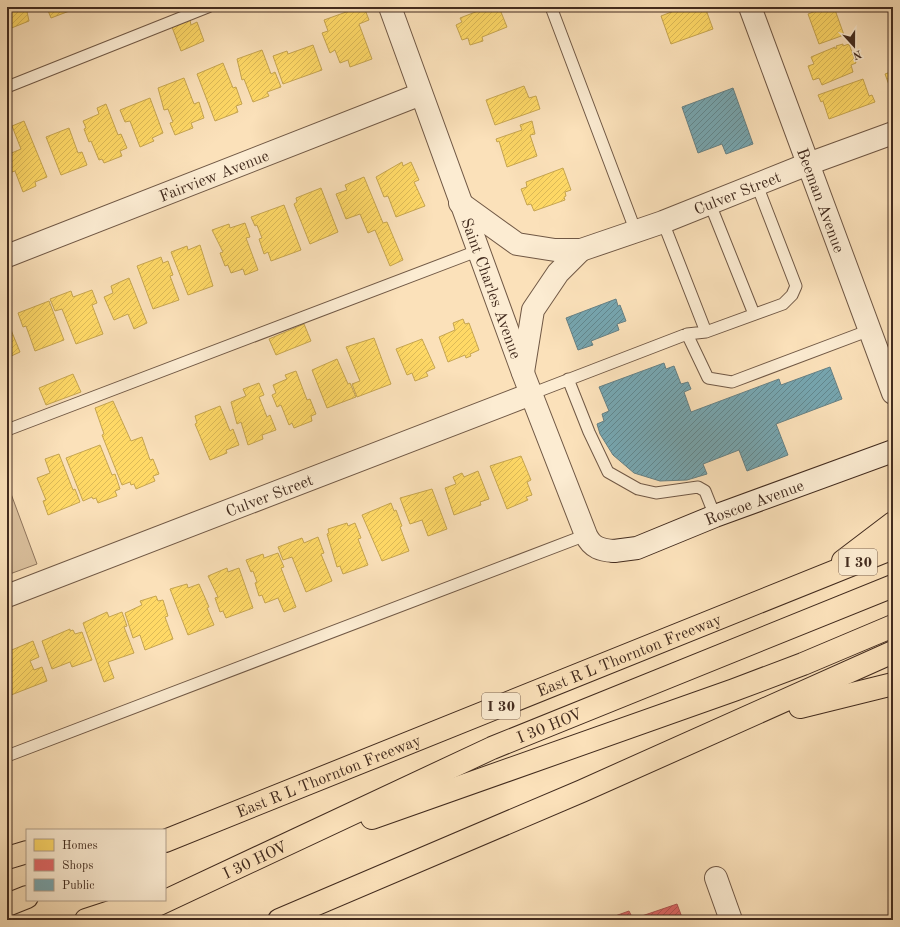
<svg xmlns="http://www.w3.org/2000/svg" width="900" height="927" viewBox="0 0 900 927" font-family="'Old Standard TT',serif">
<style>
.green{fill:#dcc29f;stroke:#8f765e}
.homes{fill:url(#homes-hatch);stroke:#c6a550}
.shops{fill:url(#shops-hatch);stroke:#b15450}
.public{fill:url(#public-hatch);stroke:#668084}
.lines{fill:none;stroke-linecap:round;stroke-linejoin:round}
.lane-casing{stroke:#705845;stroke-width:13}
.street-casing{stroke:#705845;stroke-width:24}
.secondary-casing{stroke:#422b1e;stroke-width:24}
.highway-casing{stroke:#422b1e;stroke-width:24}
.lane{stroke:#fcecd2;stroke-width:11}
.street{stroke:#fcecd2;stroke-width:22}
.secondary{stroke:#fcecd2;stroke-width:22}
.highway{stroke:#fbe1ba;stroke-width:22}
.labels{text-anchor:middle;stroke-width:4;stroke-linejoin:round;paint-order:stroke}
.shield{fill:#fcecd2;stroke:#7a6554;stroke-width:1}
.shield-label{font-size:15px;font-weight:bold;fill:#422b1e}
.street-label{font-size:16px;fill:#422b1e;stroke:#fcecd2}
</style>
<defs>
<pattern id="homes-hatch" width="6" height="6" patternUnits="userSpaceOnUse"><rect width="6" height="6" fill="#ffd966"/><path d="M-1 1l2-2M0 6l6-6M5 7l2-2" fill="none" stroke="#dcba58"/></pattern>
<pattern id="shops-hatch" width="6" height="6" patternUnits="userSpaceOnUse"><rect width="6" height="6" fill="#e06666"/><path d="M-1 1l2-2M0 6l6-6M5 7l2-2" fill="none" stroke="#b75453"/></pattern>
<pattern id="public-hatch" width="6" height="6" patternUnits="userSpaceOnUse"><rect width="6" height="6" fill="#76a5af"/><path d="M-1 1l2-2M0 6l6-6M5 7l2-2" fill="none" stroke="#62878e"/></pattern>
</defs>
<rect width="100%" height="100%" fill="#fbe1ba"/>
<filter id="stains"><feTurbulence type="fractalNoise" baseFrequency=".005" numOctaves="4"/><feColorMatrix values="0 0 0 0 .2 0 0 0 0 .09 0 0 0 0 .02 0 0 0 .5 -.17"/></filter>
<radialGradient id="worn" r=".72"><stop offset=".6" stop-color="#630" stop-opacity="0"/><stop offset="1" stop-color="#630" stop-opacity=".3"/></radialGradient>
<!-- green -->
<path class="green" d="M7 483 37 564 7 575Z"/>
<!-- homes -->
<path class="homes" d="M7 7H26L29 21 9 29 7 24Z
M44 7H71L72 10 51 18 47 8Z
M360 7H364L369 20 359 24 372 59 350 67 348 60 340 63 335 50 330 53 322 33 328 31 324 20Z
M499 7 507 27 482 37 483 41 470 45 468 38 462 40 456 25 462 22 460 18 478 11 477 8 478 7Z
M673 7H705L713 29 671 44 661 16 674 11Z
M826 7H834L844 35 819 44 808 14Z
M190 20 191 25 197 22 204 41 181 51 172 27Z
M843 44V46L849 44 856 63 851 65 853 72 822 85 819 78 813 80 808 66 814 64 811 57 835 47V49L837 48 836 46Z
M313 45 322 70 283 84 273 56 287 51 288 54Z
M262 50 271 74 275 72 281 87 267 92 269 96 253 102 244 79 242 80 237 59Z
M223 63 233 88 236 87 242 104 236 106 238 112 215 121 197 74Z
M893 71V96L885 74Z
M184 78 194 104 199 102 204 118 191 123 193 128 175 135 170 123 173 122 168 109 164 110 158 88Z
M863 79 869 96 872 95 875 102 829 119 823 101 821 102 818 95Z
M524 86 529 98 536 96 540 109 495 125 486 100Z
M150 98 163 133 152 138 154 141 140 147 130 121 125 122 120 110Z
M106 104 118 135 121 134 127 148 120 151 122 156 104 163 102 159 99 160 91 141 89 142 84 129 86 128 83 121 99 114 97 108Z
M24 121 47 177 35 182 36 186 23 192 15 171 12 172 7 160V155L21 149 12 126Z
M532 121 535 134 530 135 537 156 507 167 499 141 497 142 496 139 522 130 520 125Z
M69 128 78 153 82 152 87 165 61 175 46 137Z
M402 162 403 166 411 162 419 180 414 182 425 206 396 217 388 196 384 197 376 177Z
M563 168 571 190 565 192 566 196 564 197 565 200 534 211 531 204 527 205 521 189 527 187 526 182Z
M364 177 383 223 387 222 403 260 390 266 375 230 368 233 360 214 346 219 336 194 347 190 345 185Z
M321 188 338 232 310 244 294 204 297 202 296 198Z
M284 205 301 250 271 261 268 252 264 254 259 239 262 238 257 225 255 226 251 217Z
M245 223 250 237 246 238 258 270 245 275 243 269 231 273 228 265 225 266 220 253 223 252 212 230 229 224 230 228Z
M200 245 213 286 188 295 171 252 187 246 188 250Z
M161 257 163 263 168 261 173 275 170 276 179 300 153 309 137 266Z
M129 278 147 323 134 329 128 314 114 320 104 297 113 293 111 286Z
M92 290 97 303 92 305 103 334 76 344 62 309 55 311 50 299 71 291 73 297Z
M49 301 64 340 35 351 26 326 23 327 18 313Z
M463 319 465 324 469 323 479 350 470 354 471 356 466 358 465 355 448 362 439 337 455 330 453 323Z
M7 320 20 352 7 358Z
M304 324 311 341 276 355 269 339Z
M374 338 391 384 357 397 352 384 360 381 346 347Z
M422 339 435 368 426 372 428 376 415 381 412 373 407 375 396 349Z
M337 359 348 384 350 383 356 397 327 408 312 370Z
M296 371 307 400 310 399 316 414 311 416 312 421 294 428 292 423 289 425 281 405 277 407 272 395 276 393 273 385 287 379 285 375Z
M73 374 81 392 46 405 39 388Z
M259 383 264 395 259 397 267 417 270 415 276 430 262 435 263 439 248 445 241 422 237 424 231 402 246 396 243 389Z
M113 401 131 441 142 437 150 460 153 459 159 474 153 476 155 481 136 489 134 484 131 485 130 482 122 485 102 435 104 434 95 408Z
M220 406 230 431 233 429 239 445 226 450 227 453 210 460 195 424 197 423 195 416Z
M100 445 112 475 115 474 120 489 115 491 117 496 98 503 96 498 93 499 92 497 83 501 66 458Z
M59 454 73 490 75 489 80 502 48 515 43 501 46 500 37 478 50 473 45 459Z
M521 456 531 480 527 482 532 495 526 497 528 500 507 509 490 466Z
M478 471 489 499 480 502 481 505 454 515 445 488 456 484 453 477 462 473 464 477Z
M432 489 447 529 428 536 422 520 410 524 400 498Z
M391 503 394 511 396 510 402 526 400 527 409 551 382 561 362 515Z
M347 523 348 526 355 523 361 538 358 539 368 565 343 574 340 566 337 567 327 534 329 533 328 529Z
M318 537 324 553 321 554 332 581 306 592 292 557 283 560 278 547 302 538 304 543Z
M278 553 284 567 281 568 296 607 284 612 278 598 265 603 262 595 259 596 255 583 257 582 253 571 251 572 246 560 263 554 264 558Z
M227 568 228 572 239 568 253 608 226 618 223 611 220 612 215 598 218 597 208 576Z
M187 584 188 588 199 584 209 607 207 608 214 625 188 635 170 589Z
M156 596 158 601 163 600 168 616 165 617 173 639 145 650 140 635 133 638 125 613 142 605 140 601Z
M107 612 109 617 122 612 127 626 124 627 134 653 108 662 114 678 104 682 83 623Z
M70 629V631L73 630 75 634 82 632 92 660 72 667 70 662 52 669 42 641Z
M33 641 39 657 30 661 34 670 42 667 47 681 11 695 7 684V652Z"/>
<!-- shops -->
<path class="shops" d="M677 904 683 920H604L629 911 633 919Z"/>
<!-- public -->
<path class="public" d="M733 88 753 144 726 154 722 144 698 153 682 107Z
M616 299 618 306 620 305 626 321 617 324 619 330 591 341 593 345 578 350 566 318Z
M664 363 666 369 674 366 681 384 688 382 691 389 684 392 691 412 779 379 781 385 830 367 842 399 776 424 788 455 747 471 739 450 703 464 707 474 687 480 660 481 634 473 613 455 600 434 597 424 604 421 602 414 609 411 599 387Z"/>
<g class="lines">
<defs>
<path id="lane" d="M551 7 636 232
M7 87 208 7
M710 204 754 314
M663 222 706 332
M687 334 706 332 783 304 792 295 796 286 757 185
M568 379 589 432 608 472 638 489 656 493 698 487 705 491 715 516
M531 394 687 334 708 378 732 382 870 330
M7 430 477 251
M7 756 586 535"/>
<g id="street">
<path id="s1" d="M390 7 523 373 586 535C592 548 601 550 614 551"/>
<path id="s2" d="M750 7 893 393"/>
<path id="s3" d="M460 203 517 244 555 250H581L663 222 808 164 893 133"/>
<path id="s4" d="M7 256 421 94"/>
<path d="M523 372 533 310 558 273 581 250"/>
<path id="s5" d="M7 596 531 394"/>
<path d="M716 878 731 920"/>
</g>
<g id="secondary">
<path id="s6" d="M614 551 637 548 715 516 893 451"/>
</g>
<g id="highway">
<path d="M843 561 893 523"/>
<path d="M800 707 893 684"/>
<path d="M372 818 734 690 803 664 893 626"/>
<path id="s7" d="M165 841 893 548"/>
<path d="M7 858 27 852"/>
<path d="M7 905 27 897"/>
<path d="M86 920 141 902"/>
<path id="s8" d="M125 920 492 748 893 586"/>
<path d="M279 920 582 791 893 652"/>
</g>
</defs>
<!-- lane casing -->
<use href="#lane" class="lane-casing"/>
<!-- street casing -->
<use href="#street" class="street-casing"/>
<!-- secondary casing -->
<use href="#secondary" class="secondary-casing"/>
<!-- highway casing -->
<use href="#highway" class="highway-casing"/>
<!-- lane -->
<use href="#lane" class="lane"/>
<!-- street -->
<use href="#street" class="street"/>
<!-- secondary -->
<use href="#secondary" class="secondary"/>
<!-- highway -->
<use href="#highway" class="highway"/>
</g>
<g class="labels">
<!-- shield labels -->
<g class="shield">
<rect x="839" y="549" width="38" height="26" rx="3"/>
<rect x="482" y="693" width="38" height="26" rx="3"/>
</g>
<g class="shield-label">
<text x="858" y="567">I 30</text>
<text x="501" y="711">I 30</text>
</g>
<!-- street labels -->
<g class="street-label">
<text dy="6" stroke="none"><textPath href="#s4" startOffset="222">Fairview Avenue</textPath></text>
<text dy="6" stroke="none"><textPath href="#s3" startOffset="301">Culver Street</textPath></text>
<text dy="6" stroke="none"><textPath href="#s2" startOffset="206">Beeman Avenue</textPath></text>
<text dy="6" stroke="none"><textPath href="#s1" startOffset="299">Saint Charles Avenue</textPath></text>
<text dy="6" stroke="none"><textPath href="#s5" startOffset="281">Culver Street</textPath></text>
<text dy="6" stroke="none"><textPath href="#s6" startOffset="149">Roscoe Avenue</textPath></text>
<text dy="6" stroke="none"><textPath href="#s7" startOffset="500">East R L Thornton Freeway</textPath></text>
<text dy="6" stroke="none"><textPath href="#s8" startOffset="467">I 30 HOV</textPath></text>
<text dy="6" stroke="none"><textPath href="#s7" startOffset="176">East R L Thornton Freeway</textPath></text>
<text dy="6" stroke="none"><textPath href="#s8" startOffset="143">I 30 HOV</textPath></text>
</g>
</g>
<!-- margin -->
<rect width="900" height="927" fill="none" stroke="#fbe1ba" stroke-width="24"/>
<rect x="8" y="8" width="884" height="911" fill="none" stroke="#422b1e" stroke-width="2"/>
<rect x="12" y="12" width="876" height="903" fill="none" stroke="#422b1e"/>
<!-- legend -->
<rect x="26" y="829" width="140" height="72" fill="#fcecd2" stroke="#b29f8a"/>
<rect x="34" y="839" width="20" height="12" fill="#ffd966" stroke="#b29f8a"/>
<text x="62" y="849" font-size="12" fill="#422b1e">Homes</text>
<rect x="34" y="859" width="20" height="12" fill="#e06666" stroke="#b29f8a"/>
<text x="62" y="869" font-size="12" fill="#422b1e">Shops</text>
<rect x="34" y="879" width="20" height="12" fill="#76a5af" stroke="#b29f8a"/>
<text x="62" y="889" font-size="12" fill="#422b1e">Public</text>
<!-- north arrow -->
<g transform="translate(854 46) rotate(159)" stroke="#fcecd2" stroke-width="3" paint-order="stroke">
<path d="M0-3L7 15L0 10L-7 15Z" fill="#422b1e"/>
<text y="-6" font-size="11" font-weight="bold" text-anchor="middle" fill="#422b1e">N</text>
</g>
<rect width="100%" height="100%" filter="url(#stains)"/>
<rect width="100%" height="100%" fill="url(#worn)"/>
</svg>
